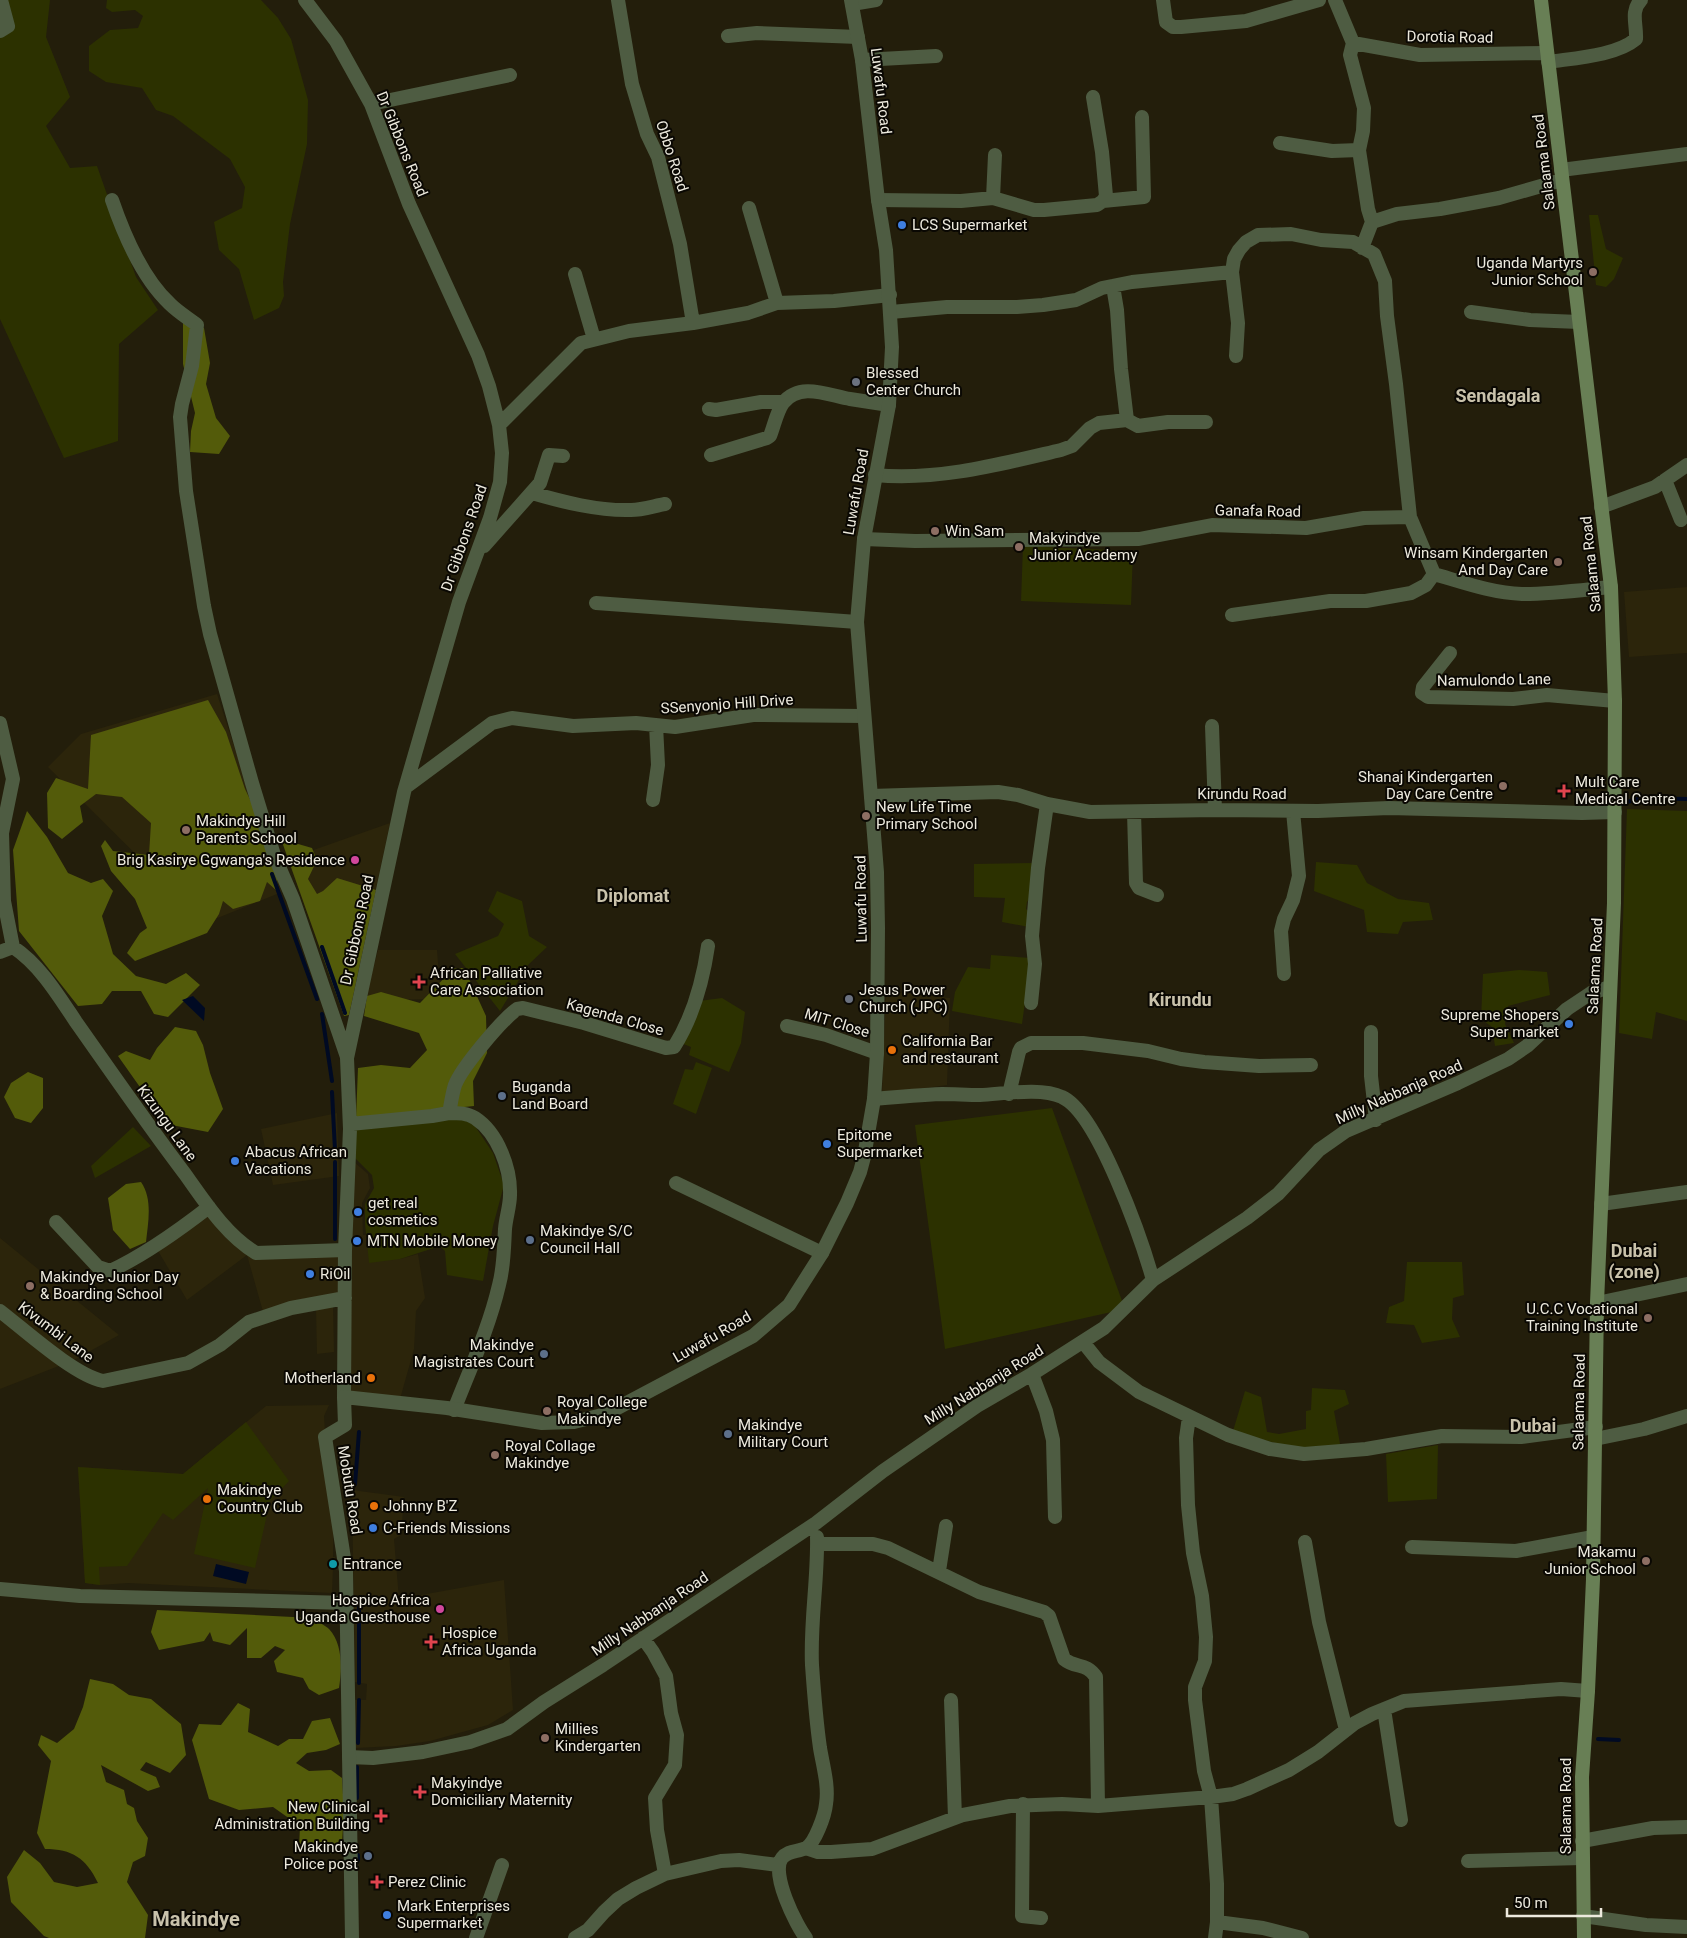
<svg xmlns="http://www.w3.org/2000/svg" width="1687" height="1938" viewBox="0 0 1687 1938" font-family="Roboto,sans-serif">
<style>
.built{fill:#2c250b}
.green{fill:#2c3100}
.forest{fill:#535b0a}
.water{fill:#000a23}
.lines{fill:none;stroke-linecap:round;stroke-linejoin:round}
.stream{stroke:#000a23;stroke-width:4}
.minor{stroke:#4e5c42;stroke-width:14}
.tertiary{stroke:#4e5c42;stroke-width:14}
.secondary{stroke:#687f55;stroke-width:14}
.shop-dot{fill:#3f7fe0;stroke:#0a0803;stroke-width:2}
.education-dot{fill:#8d6e63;stroke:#0a0803;stroke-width:2}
.worship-dot{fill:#6b7280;stroke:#0a0803;stroke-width:2}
.health-dot{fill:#e0444e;stroke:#0a0803;stroke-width:2}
.hotel-dot{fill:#d1479c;stroke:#0a0803;stroke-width:2}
.food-dot{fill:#e8710a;stroke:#0a0803;stroke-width:2}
.service-dot{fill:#5c6f8a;stroke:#0a0803;stroke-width:2}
.culture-dot{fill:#0f9aa8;stroke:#0a0803;stroke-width:2}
.labels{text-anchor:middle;stroke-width:4;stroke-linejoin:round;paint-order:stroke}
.street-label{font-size:15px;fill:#edeade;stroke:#0a0803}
.poi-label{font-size:15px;fill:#edeade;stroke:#0a0803;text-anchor:start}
.quarter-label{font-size:18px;font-weight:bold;fill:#c9c2ab;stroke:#0a0803}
.district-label{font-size:20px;font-weight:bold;fill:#c9c2ab;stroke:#0a0803}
</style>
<rect width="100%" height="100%" fill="#231e0b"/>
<!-- built -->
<path class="built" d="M1687 587V653L1629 657 1624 592Z
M217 694 282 892 205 923 48 767 81 734Z
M390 823 349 1015 344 1016 288 859Z
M378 950H437L441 999 365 1000Z
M886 991 950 998 947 1085 882 1094Z
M337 1113 339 1176 273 1185 261 1129Z
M353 1161 368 1174 370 1188 362 1203 363 1235 398 1232 400 1259 418 1254 425 1298 416 1311 414 1349 400 1399 349 1392Z
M205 1208 247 1255 341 1254V1293L297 1300 264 1315 247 1255 187 1300 154 1244Z
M0 1238 119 1335 74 1360 0 1389Z
M333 1306 334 1352 317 1354 316 1309Z
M329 1405 324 1416 326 1447 334 1452 333 1557H335L336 1567H333L332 1593 128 1583 100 1585 85 1583 78 1467 183 1474 266 1406Z
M352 1490 404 1497 401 1535 394 1539 399 1599 504 1580 513 1710 488 1725 430 1741 396 1746 355 1748V1700H366L367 1684 355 1682Z"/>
<!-- green -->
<path class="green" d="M0 0H50L46 37 70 97 46 126 70 168 97 166 136 277 158 310 119 344 118 441 64 458 0 319Z
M107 0H261L278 18 291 39 308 100 307 144 290 224 283 282 284 296 279 308 254 320 239 269 219 250 214 222 242 208 245 187 230 159 173 116 156 110 142 88 106 82 89 71V46L110 30 138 28 143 16 135 10 112 12 106 8Z
M1589 215H1598L1606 249 1623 258 1614 279 1606 287 1596 285Z
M1023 546 1133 551 1131 605 1021 601Z
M1627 809 1687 811V1021L1656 1012 1652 1039 1619 1033Z
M1316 862 1357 865 1367 883 1398 899 1429 903 1433 920 1403 922 1398 934 1367 932 1364 910 1314 891Z
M1033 863 1031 897 1027 902 1026 909 1031 913 1029 927 1002 922 1005 898 974 897V864Z
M497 891 522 901 529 936 547 947 528 965 500 1011 455 954 498 936 504 924 488 911Z
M991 955 1031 958 1022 1024 952 1011 955 992 968 967 990 969Z
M1519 970 1547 972 1550 995 1508 1006 1505 1024 1514 1043 1495 1046 1492 1027 1481 1019 1483 974Z
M722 998 745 1012 741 1043 729 1072 689 1055 691 1047 681 1043 699 1001Z
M696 1062 712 1068 696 1114 673 1104 685 1069 693 1070Z
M1052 1108 1125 1309 945 1349 915 1125Z
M457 1118 473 1123 493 1153 504 1185 493 1226 483 1281 447 1275 445 1251 440 1246 400 1259 369 1263 365 1224V1204L374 1188 372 1175 354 1157 355 1129Z
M133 1127 151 1146 95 1178 91 1166Z
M1407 1262H1462L1464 1295 1453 1298 1452 1319 1460 1337 1422 1343 1414 1325 1386 1323 1389 1307 1404 1301Z
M1312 1388 1345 1390 1349 1404 1334 1411 1341 1449 1303 1451 1233 1431 1245 1391 1261 1397 1267 1432 1279 1434 1306 1429V1411L1311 1410Z
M246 1422 289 1481 270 1501 255 1568 194 1554 208 1488 173 1520 163 1513 127 1566 99 1567 100 1585 85 1583 78 1467 183 1474Z
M1438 1445 1437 1499 1388 1502 1386 1454Z"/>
<!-- forest -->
<path class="forest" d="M183 322 204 328 210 363 206 384 216 418 230 436 219 454 190 452 191 431 195 413 183 364Z
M208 700 226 732 245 789 278 857 277 891 267 882 260 901 233 909 223 901 219 914 207 933 135 961 127 953 140 933 147 928 135 899 111 871 101 846 105 840 113 851 149 855 151 823 122 797 96 794 80 806 83 822 62 839 48 828 47 793 56 778 88 789 91 735Z
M27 811 47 837 68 873 91 883 103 879 113 891 102 916 113 954 136 976 166 984 186 973 200 985 168 1017 154 1014 141 991H112L102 1004 78 1006 19 931 13 850Z
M281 839 312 848 317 860 308 879 317 894 323 891 337 878 376 890 349 1015 344 1016Z
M454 968H464L486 1016 487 1053 473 1081 474 1106 356 1118 358 1068 381 1065 410 1068 427 1050 419 1033 364 1016 367 996 381 992 420 1003Z
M175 1027 196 1031 203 1045 210 1073 223 1109 208 1132 166 1124 118 1056 126 1051 150 1060 157 1048Z
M28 1072 43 1078V1108L31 1123 15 1118 4 1097 11 1083Z
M141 1182C153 1199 148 1223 146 1242L130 1249 113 1230 108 1198 126 1184Z
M157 1610 312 1618C317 1622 325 1625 329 1629 343 1644 342 1669 339 1688L319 1695 309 1689 303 1678 277 1672 274 1661 285 1650 275 1646 261 1658H247V1628L230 1645 213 1641 210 1632 204 1641 159 1650 151 1632Z
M90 1679 113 1684 129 1695 151 1699 181 1724 186 1755 170 1773 146 1762 140 1770 156 1777 160 1787 148 1791 101 1765 106 1782 124 1790 127 1804 134 1808 137 1821 148 1838 145 1856 133 1862 127 1882 148 1915 145 1938H49L44 1936 11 1902 7 1877 24 1850 40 1863 54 1882 77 1887 98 1883C86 1858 72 1849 45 1849L37 1833 51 1761 38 1745 41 1735 57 1743 74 1729 83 1707Z
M238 1703 250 1709 248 1732 278 1746 289 1739H303L312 1721 330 1718 340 1744 326 1750 307 1753 296 1763 309 1771 331 1770 342 1778 344 1811 342 1843 334 1854 299 1849 300 1826 273 1807 239 1810 209 1799 192 1740 199 1724 221 1725Z"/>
<!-- water -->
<path class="water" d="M193 996 205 1008 204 1021 182 1000Z
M216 1564 249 1572 246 1584 213 1576Z"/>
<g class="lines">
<!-- stream -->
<path class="stream" d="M1621 804 1640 798 1687 799
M272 874 317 999
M322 947 345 1013
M322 1014 332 1081
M332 1092 335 1150
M335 1162V1239
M355 1484 359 1432
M359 1602V1683
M1598 1739 1619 1740
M358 1743 359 1700
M357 1798V1767
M358 1860V1855"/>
<!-- minor -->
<path class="minor" d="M305 0 336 41 371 104 409 204 478 355 489 386 499 425 502 453 500 482 490 518 459 602 404 792 347 1058 350 1129 345 1250 344 1397
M618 0 632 84 647 134 658 157 680 244 693 323
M1163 0 1166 22 1173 27H1181L1246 21 1319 0
M1335 0 1353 43 1350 55 1364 108 1363 131 1359 150 1368 209 1372 222
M852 4 876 0
M0 31 8 26 1 0
M728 36 757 33 858 37
M1353 43 1420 55 1547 53
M862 60 936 56
M1548 62C1574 58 1616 56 1636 39 1637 25 1630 11 1641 0
M371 104 510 75
M1280 143 1332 151 1359 150
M1561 170 1687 154
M993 198 995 155
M112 200C124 235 142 278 170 304 178 312 188 318 197 325L192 366 182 404 180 417 186 491 204 606 210 634 252 783 274 855 293 899 347 1057
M878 200 961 201 993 198 1034 210H1044L1097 205 1103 201 1106 196 1102 152 1093 97
M1103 201 1144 197 1142 117
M749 208 777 303
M1362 248 1372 222 1397 214 1440 209 1499 198 1562 180
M1232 272 1238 323 1236 356
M575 274 594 339
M1113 286 1117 310 1121 369 1127 420
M891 312 947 307H1017L1043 305 1076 300 1102 288 1132 282 1232 272 1234 259 1239 250 1246 242 1258 235 1291 234 1321 240 1353 242 1374 254 1385 281 1387 316 1396 384 1410 517
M1471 312 1530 320 1579 322
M709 409 716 410 761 402H783
M499 425 581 343 629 331 693 323 748 313 777 303 834 301 890 295
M711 455 767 438 770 436C774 426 777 411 783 403 800 381 830 396 850 399 863 401 876 403 889 405
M875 475C938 481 1001 464 1061 450L1072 446 1090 428 1099 423 1127 420 1138 426 1168 422H1206
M1665 480 1681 520
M532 493C563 502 598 511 631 510 642 510 654 506 665 504
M1601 507 1655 487 1687 465
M864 539 915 541 1139 539 1212 525 1306 528 1364 518 1410 517 1434 574C1462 582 1492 593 1522 594 1551 594 1581 590 1611 587
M484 546 540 483 549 455 563 456
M596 603 857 622
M1232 615 1330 601H1366L1411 593 1426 585 1434 574
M1450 653 1423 687 1422 693 1428 697 1513 699 1547 695 1615 701
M0 723 13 779 2 833 4 901 13 947
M1212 726 1215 810
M406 787 492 723 512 718 573 726 636 723 675 727 753 715 864 716
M871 796 998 792 1018 795 1047 804 1090 812 1215 810 1318 811 1389 808 1582 813 1615 812
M653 800 658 765 656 725
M1134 812 1136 883 1139 888 1157 895
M0 952 13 947C40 965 58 995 76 1022 112 1073 147 1124 185 1174 205 1202 226 1235 256 1253L345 1250
M1284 974 1281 931 1284 919 1293 900 1299 876 1293 811
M1031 1003 1035 964 1032 936 1038 868 1047 804
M787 1026 826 1035 877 1053
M1371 1032V1076L1376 1120
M1009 1094 1019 1052 1021 1048 1031 1043H1083L1148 1051 1181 1059 1204 1062 1259 1066 1311 1065
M874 1099C896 1097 919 1095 942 1094 954 1094 967 1095 980 1095 1003 1094 1041 1087 1062 1097 1098 1113 1142 1241 1153 1280
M449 1113C459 1113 467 1113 475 1118 498 1133 511 1169 510 1195 510 1206 506 1217 505 1229 504 1247 504 1267 499 1285 489 1328 470 1369 454 1410
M350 1124 432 1116 449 1113C451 1104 452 1094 455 1085 462 1067 501 1021 517 1009L523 1008 584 1023 666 1048 674 1047C693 1017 703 980 708 946
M676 1183 822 1253
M1601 1204 1687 1192
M56 1222 98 1267 110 1271C145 1255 178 1231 209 1207
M1597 1303 1687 1284
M0 1311C26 1331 74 1375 103 1381L188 1363 220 1345 249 1322 291 1308 345 1298
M1083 1342 1099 1362 1139 1392 1228 1435 1270 1449 1304 1454 1366 1449 1442 1436 1521 1437 1596 1427
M1032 1374 1046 1411 1053 1440 1055 1517
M1189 1417 1186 1438 1188 1505 1193 1553 1202 1596 1206 1637 1205 1661 1195 1687V1700L1204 1771 1211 1797 1217 1884V1922L1215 1938
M1595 1439 1644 1429 1687 1416
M1305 1542 1319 1622 1346 1730
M817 1544H873L888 1548 979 1592 1044 1612 1049 1616 1064 1659C1076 1669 1086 1662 1096 1677L1098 1806
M1412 1547 1516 1551 1593 1537
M939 1571 946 1526
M0 1589 80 1596 347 1603
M643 1638 653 1652 666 1676 671 1713 677 1735 675 1765 655 1798 657 1830 665 1874
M951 1700 955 1818
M1384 1709 1401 1820
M349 1757 373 1758 423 1752 470 1742 507 1729 544 1702 603 1665 816 1523 883 1471 977 1406 1032 1374 1104 1328 1153 1280 1247 1218 1278 1194 1319 1150 1346 1131 1458 1083 1508 1059 1527 1046 1567 1009 1591 993 1610 987
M1023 1804 1022 1916 1041 1918
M1582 1841 1653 1828 1687 1827
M806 1848 818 1852H831L872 1849 963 1815 1010 1806 1062 1804 1098 1806 1211 1797 1233 1794 1247 1789 1289 1770 1318 1752 1355 1723 1372 1714 1404 1701 1561 1689 1588 1691
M1468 1861 1582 1858
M1583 1916 1646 1925 1687 1927
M1217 1922 1263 1928 1302 1938
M476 1938 502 1865
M575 1938 588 1930 604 1912 618 1899 636 1888 665 1874 721 1861 739 1860 778 1865
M806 1938C796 1925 770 1873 782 1858 788 1850 798 1852 806 1848 815 1843 825 1815 826 1804 829 1786 823 1766 820 1748 816 1720 814 1693 812 1665 810 1622 818 1579 817 1537"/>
<!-- tertiary -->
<path class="tertiary" d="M352 1938 346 1571 325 1437 345 1425 344 1397 447 1408 542 1423 574 1422 606 1414 753 1336 789 1305 822 1253 847 1203 860 1172 864 1157 874 1099 877 1053 878 928 877 872 857 622 864 539 889 405 892 347 886 250 878 200 862 60 851 0"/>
<!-- secondary -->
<path class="secondary" d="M1541 0 1611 587 1615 701 1614 903 1597 1303 1593 1579 1588 1691 1582 1777 1584 1938"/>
</g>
<!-- markers -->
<g class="shop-dot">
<circle cx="902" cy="225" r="5"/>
<circle cx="1569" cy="1024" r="5"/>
<circle cx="827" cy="1144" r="5"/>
<circle cx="235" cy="1161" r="5"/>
<circle cx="358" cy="1212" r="5"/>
<circle cx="357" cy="1241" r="5"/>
<circle cx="310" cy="1274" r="5"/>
<circle cx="373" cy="1528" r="5"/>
<circle cx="387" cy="1915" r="5"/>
</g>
<g class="education-dot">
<circle cx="1593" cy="272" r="5"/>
<circle cx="935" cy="531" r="5"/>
<circle cx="1019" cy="547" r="5"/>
<circle cx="1558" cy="562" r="5"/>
<circle cx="1503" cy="786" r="5"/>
<circle cx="866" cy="816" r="5"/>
<circle cx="186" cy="830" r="5"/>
<circle cx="30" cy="1286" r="5"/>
<circle cx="1648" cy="1318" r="5"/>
<circle cx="547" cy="1411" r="5"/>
<circle cx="495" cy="1455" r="5"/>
<circle cx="1646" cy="1561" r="5"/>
<circle cx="545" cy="1738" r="5"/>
</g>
<g class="worship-dot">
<circle cx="856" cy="382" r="5"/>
<circle cx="849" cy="999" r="5"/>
</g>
<g class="health-dot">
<path d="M1561.5 783.5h5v5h5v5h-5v5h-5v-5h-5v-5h5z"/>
<path d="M416.5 974.5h5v5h5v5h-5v5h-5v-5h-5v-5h5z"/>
<path d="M428.5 1634.5h5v5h5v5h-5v5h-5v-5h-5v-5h5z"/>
<path d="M417.5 1784.5h5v5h5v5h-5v5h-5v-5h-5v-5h5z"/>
<path d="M378.5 1808.5h5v5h5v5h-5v5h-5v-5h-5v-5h5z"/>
<path d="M374.5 1874.5h5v5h5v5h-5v5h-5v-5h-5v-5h5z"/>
</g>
<g class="hotel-dot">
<circle cx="355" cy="860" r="5"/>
<circle cx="440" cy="1609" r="5"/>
</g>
<g class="food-dot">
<circle cx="892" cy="1050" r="5"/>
<circle cx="371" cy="1378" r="5"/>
<circle cx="207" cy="1499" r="5"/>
<circle cx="374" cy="1506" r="5"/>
</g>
<g class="service-dot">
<circle cx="502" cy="1096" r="5"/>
<circle cx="530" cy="1240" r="5"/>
<circle cx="544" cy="1354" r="5"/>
<circle cx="728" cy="1434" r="5"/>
<circle cx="368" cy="1856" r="5"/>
</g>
<circle class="culture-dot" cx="333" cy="1564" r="5"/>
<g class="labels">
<!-- street labels -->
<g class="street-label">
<text transform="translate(1450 37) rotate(1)" y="5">Dorotia Road</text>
<text transform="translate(881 91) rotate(83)" y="5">Luwafu Road</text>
<text transform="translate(402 144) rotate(68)" y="5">Dr Gibbons Road</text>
<text transform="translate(672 156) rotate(72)" y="5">Obbo Road</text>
<text transform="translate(1544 162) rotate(-97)" y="5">Salaama Road</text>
<text transform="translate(856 492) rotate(-80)" y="5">Luwafu Road</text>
<text transform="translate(1258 511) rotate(1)" y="5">Ganafa Road</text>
<text transform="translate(464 538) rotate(-71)" y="5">Dr Gibbons Road</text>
<text transform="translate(1591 564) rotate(-96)" y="5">Salaama Road</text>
<text transform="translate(1494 680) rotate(-1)" y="5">Namulondo Lane</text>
<text transform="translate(727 704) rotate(-4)" y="5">SSenyonjo Hill Drive</text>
<text x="1242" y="799">Kirundu Road</text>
<text transform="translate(861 899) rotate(-91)" y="5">Luwafu Road</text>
<text transform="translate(357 930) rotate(-78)" y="5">Dr Gibbons Road</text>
<text transform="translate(1595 966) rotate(-87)" y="5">Salaama Road</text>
<text transform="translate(615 1017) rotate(16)" y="5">Kagenda Close</text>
<text transform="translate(837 1023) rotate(17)" y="5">MIT Close</text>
<text transform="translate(1399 1092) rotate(-24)" y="5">Milly Nabbanja Road</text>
<text transform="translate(167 1123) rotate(54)" y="5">Kizungu Lane</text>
<text transform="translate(56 1332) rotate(37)" y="5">Kivumbi Lane</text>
<text transform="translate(712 1337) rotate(-30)" y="5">Luwafu Road</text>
<text transform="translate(984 1385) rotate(-32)" y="5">Milly Nabbanja Road</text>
<text transform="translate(1579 1402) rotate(-89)" y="5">Salaama Road</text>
<text transform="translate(350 1490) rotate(81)" y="5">Mobutu Road</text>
<text transform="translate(650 1614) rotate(-34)" y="5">Milly Nabbanja Road</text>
<text transform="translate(1566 1806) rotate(-90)" y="5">Salaama Road</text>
</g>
<!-- poi labels -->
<g class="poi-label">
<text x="912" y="230">LCS Supermarket</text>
<text x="1583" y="268" text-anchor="end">Uganda Martyrs<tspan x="1583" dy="17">Junior School</tspan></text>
<text x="866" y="378">Blessed<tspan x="866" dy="17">Center Church</tspan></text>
<text x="945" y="536">Win Sam</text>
<text x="1029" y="543">Makyindye<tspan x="1029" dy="17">Junior Academy</tspan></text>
<text x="1548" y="558" text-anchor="end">Winsam Kindergarten<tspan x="1548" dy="17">And Day Care</tspan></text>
<text x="1493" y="782" text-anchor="end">Shanaj Kindergarten<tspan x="1493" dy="17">Day Care Centre</tspan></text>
<text x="1575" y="787">Mult Care<tspan x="1575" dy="17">Medical Centre</tspan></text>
<text x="876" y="812">New Life Time<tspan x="876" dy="17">Primary School</tspan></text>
<text x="196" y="826">Makindye Hill<tspan x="196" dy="17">Parents School</tspan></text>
<text x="345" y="865" text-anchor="end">Brig Kasirye Ggwanga's Residence</text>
<text x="430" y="978">African Palliative<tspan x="430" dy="17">Care Association</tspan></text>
<text x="859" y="995">Jesus Power<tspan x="859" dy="17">Church (JPC)</tspan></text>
<text x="1559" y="1020" text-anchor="end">Supreme Shopers<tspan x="1559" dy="17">Super market</tspan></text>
<text x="902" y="1046">California Bar<tspan x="902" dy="17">and restaurant</tspan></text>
<text x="512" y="1092">Buganda<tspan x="512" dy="17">Land Board</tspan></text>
<text x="837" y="1140">Epitome<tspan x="837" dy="17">Supermarket</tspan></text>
<text x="245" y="1157">Abacus African<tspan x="245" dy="17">Vacations</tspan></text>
<text x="368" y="1208">get real<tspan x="368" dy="17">cosmetics</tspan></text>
<text x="540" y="1236">Makindye S/C<tspan x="540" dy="17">Council Hall</tspan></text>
<text x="367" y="1246">MTN Mobile Money</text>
<text x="320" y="1279">RiOil</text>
<text x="40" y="1282">Makindye Junior Day<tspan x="40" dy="17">&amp; Boarding School</tspan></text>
<text x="1638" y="1314" text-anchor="end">U.C.C Vocational<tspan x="1638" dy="17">Training Institute</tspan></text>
<text x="534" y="1350" text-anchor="end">Makindye<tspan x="534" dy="17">Magistrates Court</tspan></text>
<text x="361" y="1383" text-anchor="end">Motherland</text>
<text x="557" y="1407">Royal College<tspan x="557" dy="17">Makindye</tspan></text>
<text x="738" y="1430">Makindye<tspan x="738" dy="17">Military Court</tspan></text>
<text x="505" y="1451">Royal Collage<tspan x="505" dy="17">Makindye</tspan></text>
<text x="217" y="1495">Makindye<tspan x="217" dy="17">Country Club</tspan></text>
<text x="384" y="1511">Johnny B'Z</text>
<text x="383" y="1533">C-Friends Missions</text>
<text x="1636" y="1557" text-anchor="end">Makamu<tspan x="1636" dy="17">Junior School</tspan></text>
<text x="343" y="1569">Entrance</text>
<text x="430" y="1605" text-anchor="end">Hospice Africa<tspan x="430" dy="17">Uganda Guesthouse</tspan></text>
<text x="442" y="1638">Hospice<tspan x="442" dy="17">Africa Uganda</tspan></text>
<text x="555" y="1734">Millies<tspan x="555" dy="17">Kindergarten</tspan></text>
<text x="431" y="1788">Makyindye<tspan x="431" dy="17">Domiciliary Maternity</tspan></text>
<text x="370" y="1812" text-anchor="end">New Clinical<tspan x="370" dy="17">Administration Building</tspan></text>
<text x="358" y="1852" text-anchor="end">Makindye<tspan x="358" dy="17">Police post</tspan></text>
<text x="388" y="1887">Perez Clinic</text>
<text x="397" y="1911">Mark Enterprises<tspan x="397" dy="17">Supermarket</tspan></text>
</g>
<!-- quarter labels -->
<g class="quarter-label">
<text x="1498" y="402">Sendagala</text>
<text x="633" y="902">Diplomat</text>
<text x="1180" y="1006">Kirundu</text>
<text x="1634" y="1257">Dubai<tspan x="1634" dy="21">(zone)</tspan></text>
<text x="1533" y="1432">Dubai</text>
</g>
<!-- district labels -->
<g class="district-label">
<text x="196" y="1926">Makindye</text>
</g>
</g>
<!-- scale -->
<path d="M1507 1908v8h94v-8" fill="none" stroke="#edeade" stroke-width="2.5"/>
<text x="1514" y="1908" font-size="15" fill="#edeade" stroke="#0a0803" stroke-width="4" paint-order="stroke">50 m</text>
</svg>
